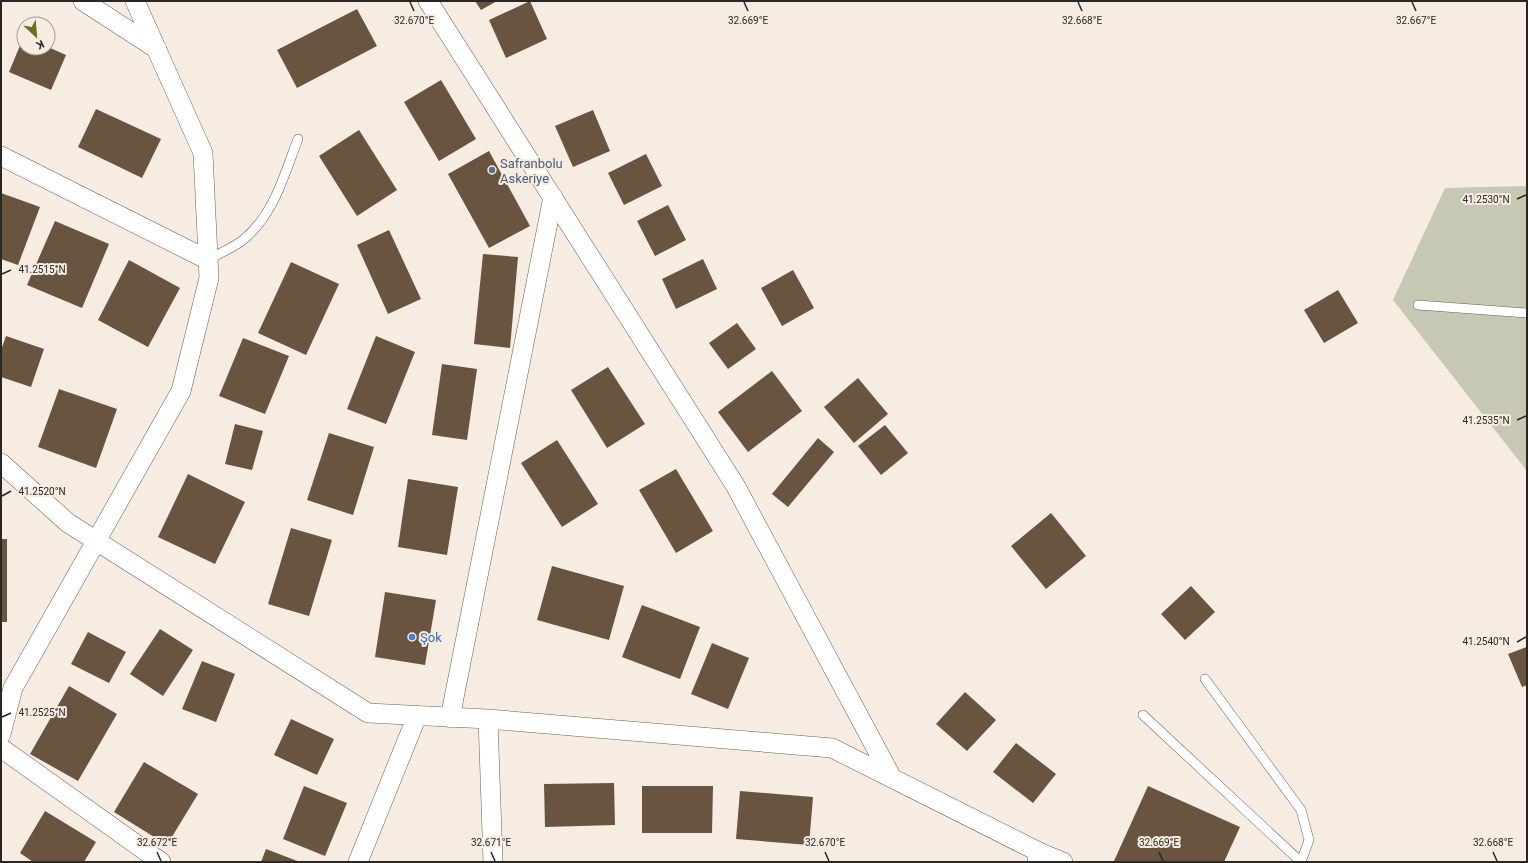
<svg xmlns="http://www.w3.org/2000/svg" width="1528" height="863" viewBox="0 0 1528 863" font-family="Roboto,sans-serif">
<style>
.green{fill:#c6c8b3}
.building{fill:#68543f}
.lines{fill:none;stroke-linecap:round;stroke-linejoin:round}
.service-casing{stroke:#6a6158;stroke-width:10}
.minor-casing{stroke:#6a6158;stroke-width:20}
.service{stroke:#fff;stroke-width:9}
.minor{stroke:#fff;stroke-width:19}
.ticks{fill:none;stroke:#2a2622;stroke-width:1.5}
.service-dot{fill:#5c6f8a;stroke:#f6ece1;stroke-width:1.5}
.shop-dot{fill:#3f7fe0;stroke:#f6ece1;stroke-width:1.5}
.labels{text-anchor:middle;stroke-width:4;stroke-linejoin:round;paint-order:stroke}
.service-label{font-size:13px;fill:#4e5e75;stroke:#f6ece1;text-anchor:start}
.shop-label{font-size:13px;fill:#366cbe;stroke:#f6ece1;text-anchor:start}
.ticks-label{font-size:10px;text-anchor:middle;fill:#2a2622;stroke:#f6ece1;stroke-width:4;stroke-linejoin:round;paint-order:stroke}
</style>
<rect width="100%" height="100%" fill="#f6ece1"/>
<!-- green -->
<path class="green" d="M1527 186V471L1393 300 1445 188Z"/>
<!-- building -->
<path class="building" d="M475 1H497L481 10Z
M530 1 547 39 506 58 489 20Z
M357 9 377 46 297 88 277 50Z
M24 36V48L48 47 66 55 51 90 9 72Z
M441 80 476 139 439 161 404 102Z
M96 109 161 139 142 178 78 147Z
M593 110 610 151 573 167 555 126Z
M359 130 397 190 357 216 319 156Z
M489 151 530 226 489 248 448 174Z
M646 154 662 186 624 205 608 173Z
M1 193 40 207 18 265 1 259Z
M668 205 686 240 655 256 637 221Z
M55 221 109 244 82 308 27 285Z
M389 230 421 299 388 314 357 245Z
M483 254 518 257 510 348 474 344Z
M703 259 717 289 676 309 662 279Z
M129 260 180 288 148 347 98 320Z
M291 262 339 284 306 355 258 333Z
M793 270 814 308 782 326 761 288Z
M1338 290 1358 323 1324 343 1304 310Z
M737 323 756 349 728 369 709 343Z
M6 336 44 349 31 387 1 377V350Z
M376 336 415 352 386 424 347 409Z
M243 338 289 356 265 414 219 396Z
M442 364 477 369 467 440 432 435Z
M608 367 645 424 607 448 571 390Z
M772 371 802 411 748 452 718 412Z
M858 378 888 414 854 443 824 407Z
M59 389 117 409 96 468 38 447Z
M235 424 263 431 252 470 225 464Z
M885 425 908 453 881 475 858 446Z
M329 433 374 447 353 515 307 500Z
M818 438 834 452 788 507 772 494Z
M557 440 598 504 562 527 521 463Z
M676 469 713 531 676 553 639 490Z
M188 474 245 502 215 564 158 537Z
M408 479 458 487 447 555 398 547Z
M1051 513 1086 556 1046 589 1011 546Z
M291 528 332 540 309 616 268 604Z
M1 539H7V622H1Z
M552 566 624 586 609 640 537 620Z
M1191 586 1215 612 1185 640 1161 614Z
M385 592 436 600 425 665 375 657Z
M642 605 700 627 680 679 622 657Z
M160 629 193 650 163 696 130 674Z
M88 632 126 652 109 683 71 664Z
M712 643 749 658 728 709 691 694Z
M1527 647V685L1522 687 1508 654Z
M202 661 235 674 216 722 182 709Z
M69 686 117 714 78 781 30 754Z
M965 692 996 720 967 751 936 724Z
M291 719 334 739 317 775 274 755Z
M1016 743 1056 774 1033 803 993 772Z
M144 762 198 794 167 845 114 812Z
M614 783 615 825 545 827 544 784Z
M304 786 347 803 325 856 283 839Z
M642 786H713L712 833H642Z
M1148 786 1240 827 1224 862 1114 861Z
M740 791 813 797 809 845 736 839Z
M45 811 96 842 84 862H33L20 853Z
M266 849 300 862H261Z"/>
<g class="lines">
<defs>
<path id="service" d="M208 260C219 253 233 248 243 240 274 215 284 175 298 139
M1418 305 1527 313
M1143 715 1301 862 1309 840 1301 810 1205 679"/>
<path id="minor" d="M83 1 157 49
M428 1 735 485 892 778
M1 156 208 260
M1 463 68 523 368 713 488 719 832 748 1041 853 1046 862
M450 718 553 197
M488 719 493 862
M1 734 13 688 181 391 209 278 203 153 135 1
M1 748 161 862
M1037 858 1041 853 1063 862
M358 862 417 716"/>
</defs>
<!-- service casing -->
<use href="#service" class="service-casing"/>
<!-- minor casing -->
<use href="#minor" class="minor-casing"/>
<!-- service -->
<use href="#service" class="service"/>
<!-- minor -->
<use href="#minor" class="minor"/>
</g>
<!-- ticks -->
<path class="ticks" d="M410 2 414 11M744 2 748 11M1078 2 1082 11M1412 2 1416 11M1517 199 1526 195M2 274 11 270M1517 420 1526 416M2 496 11 491M1517 642 1526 637M2 717 11 713M157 852 161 861M491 852 495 861M825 852 829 861M1159 852 1163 861M1493 852 1497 861"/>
<!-- markers -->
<circle class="service-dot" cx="492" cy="170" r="4"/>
<circle class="shop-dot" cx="412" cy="637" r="4"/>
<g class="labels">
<!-- service labels -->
<g class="service-label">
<text x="500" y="168">Safranbolu<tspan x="500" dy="15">Askeriye</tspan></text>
</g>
<!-- shop labels -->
<g class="shop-label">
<text x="420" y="642">Şok</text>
</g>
</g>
<g class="ticks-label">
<text x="414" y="24">32.670°E</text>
<text x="748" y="24">32.669°E</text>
<text x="1082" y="24">32.668°E</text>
<text x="1416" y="24">32.667°E</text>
<text x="1486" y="203">41.2530°N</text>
<text x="42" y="273">41.2515°N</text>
<text x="1486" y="424">41.2535°N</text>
<text x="42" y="495">41.2520°N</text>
<text x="1486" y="645">41.2540°N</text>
<text x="42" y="716">41.2525°N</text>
<text x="157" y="846">32.672°E</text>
<text x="491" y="846">32.671°E</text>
<text x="825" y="846">32.670°E</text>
<text x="1159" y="846">32.669°E</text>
<text x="1493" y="846">32.668°E</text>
</g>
<!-- border -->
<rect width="1528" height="863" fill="none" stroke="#2a2622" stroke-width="4"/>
<!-- north arrow -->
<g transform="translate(36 36) rotate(154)"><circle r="19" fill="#f6ece1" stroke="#a49d95"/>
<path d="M0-3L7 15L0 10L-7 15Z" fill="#647421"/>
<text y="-6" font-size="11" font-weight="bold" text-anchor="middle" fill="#2a2622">K</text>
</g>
</svg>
